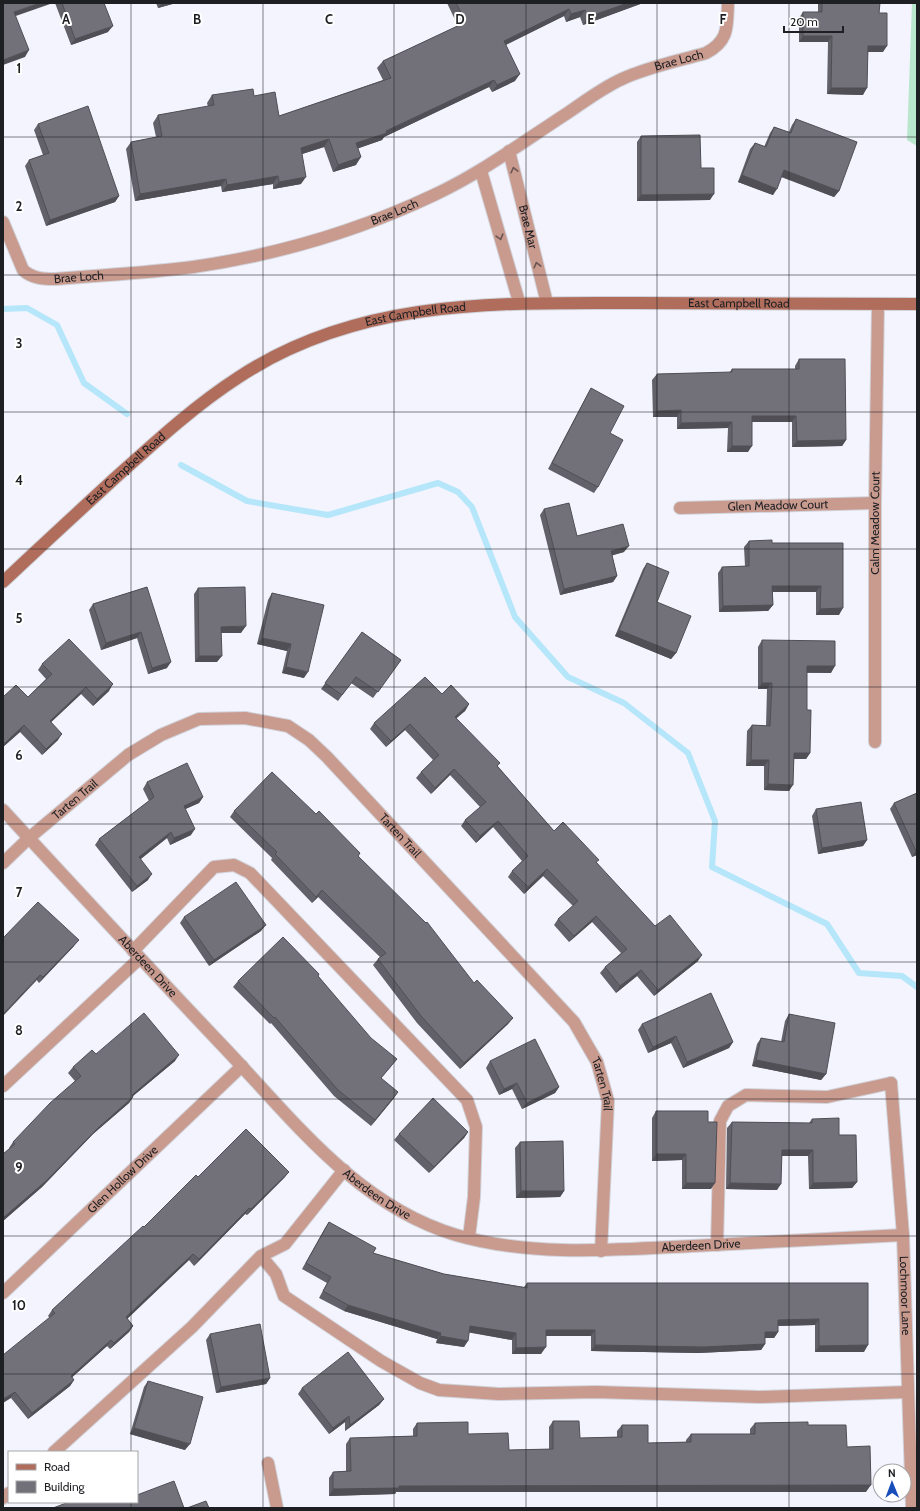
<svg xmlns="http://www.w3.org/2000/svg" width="920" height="1511" viewBox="0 0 920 1511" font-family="Cabin,sans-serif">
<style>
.green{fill:#b9e7cd}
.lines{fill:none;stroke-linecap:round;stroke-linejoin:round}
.stream{stroke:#b5e6fa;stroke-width:6}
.lane-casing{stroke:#d1d2da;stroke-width:14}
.street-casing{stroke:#d1d2da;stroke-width:14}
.secondary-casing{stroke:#d1d2da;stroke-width:14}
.lane{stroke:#c99a8e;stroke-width:12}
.street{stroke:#c99a8e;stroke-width:12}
.secondary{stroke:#b06d5c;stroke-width:12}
.wall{fill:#626169}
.shaded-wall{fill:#504f55}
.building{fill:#72717a;stroke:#504f55}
.oneway{stroke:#6b5653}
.grid{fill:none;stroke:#1e1f23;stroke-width:1;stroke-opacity:0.55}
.labels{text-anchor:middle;stroke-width:4;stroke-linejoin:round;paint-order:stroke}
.street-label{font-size:12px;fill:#1e1f23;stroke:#fff}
.grid-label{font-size:13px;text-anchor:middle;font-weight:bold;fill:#1e1f23;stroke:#fff;stroke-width:4;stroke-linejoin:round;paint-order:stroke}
</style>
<rect width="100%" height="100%" fill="#f3f4fd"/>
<!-- green -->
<path class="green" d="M912 3H917V146L907 140Z"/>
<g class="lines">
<!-- stream -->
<path class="stream" d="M3 309 27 308 57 325 84 383 127 414
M181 465 247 501 328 515 438 483 458 492 472 507 515 617 568 677 624 703 688 753 715 821 712 867 827 924 859 973 902 976 917 987"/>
<defs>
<path id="lane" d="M133 951 214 867 234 865 250 873 467 1100 476 1127 474 1197 469 1237
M3 1086 140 958
M344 1170 285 1244 261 1256 276 1274 284 1296 381 1361 420 1383 439 1390 499 1394 596 1392 760 1397 908 1392
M717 1245 720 1121 728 1106 746 1095 827 1097 891 1083
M54 1452 192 1327 261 1256
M3 1498 9 1493"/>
<g id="street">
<path id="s1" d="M509 151 547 303"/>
<path d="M481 171 519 302"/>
<path id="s2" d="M3 222 23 270C33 279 44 279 56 279 102 275 148 273 193 267 276 255 358 231 434 195 481 173 523 142 566 114 584 102 602 88 622 79 648 67 678 61 706 53 729 41 727 27 728 3"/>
<path id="s3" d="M680 508 875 503"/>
<path id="s4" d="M875 742V503L878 304"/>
<path id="s5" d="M3 810C75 888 147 966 220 1043 290 1116 355 1205 456 1235 532 1257 614 1250 692 1246 762 1242 832 1239 903 1235"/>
<path id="s6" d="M3 863 29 838 128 755 161 735 199 719 245 718 288 726 309 740 327 757 574 1022 597 1062 608 1101 601 1251"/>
<path id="s7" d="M891 1083 903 1235 912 1508"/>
<path id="s8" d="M3 1293 242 1066"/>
<path d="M268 1463 277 1508"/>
</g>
<g id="secondary">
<path id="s9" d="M3 582C40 547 77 513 114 479 154 443 194 406 239 377 359 298 497 303 634 303 729 303 823 304 917 304"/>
</g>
</defs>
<!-- lane casing -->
<use href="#lane" class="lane-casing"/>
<!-- street casing -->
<use href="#street" class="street-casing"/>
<!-- secondary casing -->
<use href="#secondary" class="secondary-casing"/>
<!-- lane -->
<use href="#lane" class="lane"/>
<!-- street -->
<use href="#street" class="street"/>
<!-- secondary -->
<use href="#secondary" class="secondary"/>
</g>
<!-- wall -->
<path class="wall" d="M55 3H104L108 32 71 45Z
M156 3H176L158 8Z
M447 3H643L583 25 580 17 566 22 564 16 506 45 515 81 492 92 489 87 384 137 382 140 358 148 356 165 333 172 324 147 302 154 301 184 273 189V184L222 192 221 186 135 201 126 149 131 142 156 137 153 123 158 115 208 107 207 103 212 95 254 96 279 116 383 80 377 68 383 61 458 26Z
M818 3H880L879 13 883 52H868L863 95 827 94 828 42H799V18L803 12H818Z
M796 119 839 191 834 197 781 177 773 195 738 182 750 149 755 143 764 147 770 133 774 127 789 132 792 125Z
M38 124 119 196 115 202 46 226 25 166 29 160 43 155 34 130Z
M641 136 701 168 710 200 637 201V142Z
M799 359 846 440 842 446 792 447V422H752L748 452H727L728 428 677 429V417H653L652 380 657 374 729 373 732 369H795V366Z
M591 388 610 433 598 487 594 493 548 469 587 395Z
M544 509 577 536 624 552 612 555 617 576 613 582 560 595 540 515Z
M749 541 772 543H843L839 615H816V592H773V605L768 611 719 612 718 573 722 567 745 566 744 547Z
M647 563 657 602 676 653 671 659 615 636 643 569Z
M147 587 167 668 148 674 137 638 101 650 89 610 93 604Z
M198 588 241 633H221L217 662H195L194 594Z
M272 593 304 678 282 673 287 651 257 644 268 600Z
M362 632 401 660 373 698 351 683 338 701 321 689Z
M762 640 831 673H807V710L810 753 806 759H794L789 791 764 790V766H746L747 731 752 725 766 726 767 689H758V647Z
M42 664 109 691 93 706 81 694 51 722 58 740 42 755 20 732 3 747V697H28L46 679 38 670Z
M442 694 469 704 465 711 456 718 554 831 596 863 655 926 698 961 654 996 637 976 616 993 600 973 605 967 621 953 592 922 569 942 554 925 558 919 573 906 543 876 524 894 508 877 512 871 522 861 493 827 476 843 461 826 465 820 480 807 450 775 431 794 416 778 421 772 433 760 405 730 386 747 370 729 374 723Z
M147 782 203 797 199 803 185 809 191 835 170 845 167 838 141 859 148 880 132 892 95 845 99 839 149 801 143 789Z
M917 793V855L912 857 890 809 894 803Z
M816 809 867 840 863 846 818 854 812 816Z
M234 811 316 814 360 853 358 856 474 983 513 1018 508 1024 460 1069 417 1023 373 965 378 959 380 957 318 897 312 903 271 860 272 858 230 817Z
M184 917 261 931 209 966 180 923Z
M3 938 74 946 39 983Z
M319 974 318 976 392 1065 381 1078 394 1098 371 1126 334 1096 271 1023 270 1024 233 987 238 981Z
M789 1014 826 1074 821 1080 752 1066 757 1044 761 1038 781 1042 785 1021Z
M642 1024 733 1042 729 1048 683 1068 671 1043 648 1053 638 1030Z
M96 1054 175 1061 133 1096 129 1103 93 1134 42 1187 3 1221V1154L10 1149 9 1148 13 1142 75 1081 68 1073 73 1067Z
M490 1061 559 1087 555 1093 522 1109 512 1089 499 1095 486 1068Z
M656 1111 708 1122 711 1189H682V1160L652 1161V1118Z
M812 1119 839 1135 857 1182 852 1188 809 1189 808 1156H782L777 1190 726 1189 727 1128 732 1122 809 1123Z
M468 1132 464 1138 429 1173 394 1140 399 1134Z
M520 1142 564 1191 560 1197 516 1198 515 1148Z
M289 1172 284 1178 247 1215 245 1214 194 1266 189 1260 127 1318 133 1326 129 1332 110 1349 107 1346 72 1377 74 1380 70 1386 28 1419 11 1398 50 1318 48 1316 52 1310 144 1227 198 1177Z
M329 1222 373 1253 444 1274 524 1287 527 1283H868L864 1352H815V1325L778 1326V1332L774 1338H765V1344L761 1350 698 1353 591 1351V1336H546L541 1354H512V1340L469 1332 464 1347 436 1343 437 1339 344 1311 319 1298 327 1283 302 1269 325 1228Z
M210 1334 270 1378 266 1384 216 1393 206 1340Z
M148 1381 185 1450 130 1434 144 1387Z
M302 1388 384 1399 379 1405 345 1431V1422L329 1434 298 1394Z
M553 1421 580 1438 617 1437V1431L622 1425 648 1443 686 1442V1440L691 1434H750V1429L755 1423 808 1425 847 1447 866 1492H396L395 1494 329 1496V1478L333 1472 346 1471V1444L350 1438 413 1436V1429L417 1423 468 1434 509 1450 549 1449V1427Z"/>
<!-- shaded-wall -->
<path class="shaded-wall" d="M40 3H53L10 18 14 12Z
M162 3H176L158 8Z
M628 3H643L583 25 588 17Z
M569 9 564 16 499 48 504 41Z
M585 10 580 17 566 22 571 14Z
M113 26 108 32 71 45 75 39Z
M803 36H832L828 42H799Z
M868 46H887L883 52H864Z
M29 50 25 57 3 65V60Z
M520 74 515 81 492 92 497 85Z
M494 80 489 87 384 137 382 140 351 151 356 143 386 131Z
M831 88H867L863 95 827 94Z
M329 139 324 147 296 156 301 148Z
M361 157 356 165 333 172 338 165Z
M784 170 839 191 834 197 780 176Z
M742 175 777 189 773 195 738 182Z
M278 176 273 184 222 192 227 185Z
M306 177 301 184 273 189 279 182Z
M226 179 221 186 135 201 140 194Z
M714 194 710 200 637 201 641 195Z
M119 196 115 202 46 226 50 220Z
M681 410 677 417H653L657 411Z
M752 416H796L792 422H748Z
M732 422 728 428 677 429 681 423Z
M846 440 842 446 792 447 797 441Z
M732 446H752L748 452H727Z
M629 546 624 552 607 557 611 551Z
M617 576 613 582 560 595 564 589Z
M772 586H821L816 592H768Z
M773 605 768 611 719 612 723 606Z
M843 608 839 615H816L820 609Z
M246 626 241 633H217L221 627Z
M619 630 676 653 671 659 615 636Z
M141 632 137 638 101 650 106 643Z
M262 638 291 644 287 651 257 644Z
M199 656H222L217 662H195Z
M171 662 167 668 148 674 152 668Z
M807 666H835L831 673 803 672Z
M286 667 308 672 304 678 282 673Z
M762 683H772L767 689H758Z
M113 684 109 691 93 706 97 699Z
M86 687 81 694 46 727 50 721Z
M469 704 465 711 451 723 455 717Z
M410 724 405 730 386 747 391 741Z
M24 725 20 732 3 747V746L5 743Z
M62 734 58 740 42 755 46 749Z
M794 753H810L806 759H790Z
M751 760H769L764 766H746Z
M454 769 450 775 431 794 435 788Z
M768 784 793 785 789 791 764 790Z
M203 797 199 803 179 812 184 806Z
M498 821 493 827 476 843 480 836Z
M195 829 191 835 170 845 174 838Z
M171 832 167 838 135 863 139 857Z
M867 840 863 846 818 854 822 848Z
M916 851H917V855L912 857Z
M547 869 543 876 524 894 528 887Z
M152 874 148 880 132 892 137 886Z
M322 890 318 897 312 903 316 897Z
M596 916 592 922 569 942 574 936Z
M266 925 261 931 209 966 214 960Z
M79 940 74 946 39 983 43 977Z
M702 955 698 961 654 996 658 990Z
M641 970 637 976 616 993 620 986Z
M40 975 36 981 3 1016V1014Z
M513 1018 508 1024 460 1069 464 1063Z
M676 1036 671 1043 648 1053 653 1047Z
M733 1042 729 1048 683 1068 687 1062Z
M179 1055 175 1061 127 1101 132 1095Z
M756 1060 826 1074 821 1080 752 1066Z
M517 1083 512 1089 499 1095 504 1089Z
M559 1087 555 1093 522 1109 527 1103Z
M398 1092 394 1098 371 1126 375 1120Z
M133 1097 129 1103 93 1134 42 1187 3 1221V1218L98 1128Z
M468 1132 464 1138 429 1173 434 1167Z
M782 1150H813L808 1156H777Z
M656 1154H686L682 1160 652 1161Z
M289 1172 284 1178 247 1215 251 1209Z
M857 1182 852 1188 809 1189 813 1183Z
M686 1183H715L711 1189H682Z
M730 1183 781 1184 777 1190 726 1189Z
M521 1191H564L560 1197 516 1198Z
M249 1208 245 1214 194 1266 199 1259Z
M193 1254 189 1260 122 1324 126 1317Z
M348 1305 441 1333 437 1339 344 1311Z
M819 1319 815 1325 773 1326 778 1320Z
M133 1326 129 1332 110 1349 114 1343Z
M470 1326 516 1333 512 1340 466 1332Z
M546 1330H595L591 1336H541Z
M765 1332H778L774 1338H760Z
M440 1336 468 1341 464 1347 436 1343Z
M111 1340 107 1346 67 1382 71 1376Z
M765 1344 761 1350 698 1353 591 1351 595 1345Z
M868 1345 864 1352H815L819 1346Z
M546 1347 541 1354H512L516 1348Z
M270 1378 266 1384 216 1393 221 1387Z
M74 1380 70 1386 28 1419 32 1413Z
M15 1392 11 1398 3 1403V1399Z
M384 1399 379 1405 345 1431 350 1425Z
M349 1416 345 1422 329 1434 333 1428Z
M134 1428 190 1444 185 1450 130 1434Z
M871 1485 866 1492H396L395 1494 329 1496 333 1489 399 1486Z"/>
<!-- building -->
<path class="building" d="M3 3H40L14 12 29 50 3 60Z
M62 3H104L113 26 75 39Z
M456 3H628L588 17 585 10 571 14 569 9 504 41 520 74 497 85 494 80 386 131 387 133 356 143 361 157 338 165 329 139 301 148 306 177 279 182 278 176 227 185 226 179 140 194 131 142 162 136 158 115 214 105 212 95 253 89 254 96 275 92 279 116 391 78 383 61 466 22Z
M822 3H880L879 13H887V46H868L867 88H831L832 36H803V12H822Z
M88 106 119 196 50 220 29 160 49 153 38 124Z
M796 119 857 142 839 191 784 170 777 189 742 175 755 143 766 147 774 127 791 133Z
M700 135 701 168H714V194L641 195V136Z
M799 359H845L846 440 797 441 796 416H752V446H732V422L681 423V410L657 411V374L732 372V369H799Z
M591 388 624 406 610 433 623 440 598 487 552 463Z
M569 503 577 536 623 524 629 546 611 551 617 576 564 589 544 509Z
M772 540V543H843V608L820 609 821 586H772L773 605 723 606 722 567 749 566V541Z
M647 563 669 572 657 602 691 616 676 653 619 630Z
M147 587 171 662 152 668 141 632 106 643 93 604Z
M245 587 246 626 221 627 222 656H199L198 588Z
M272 593 324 605 308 672 286 667 291 644 262 638Z
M362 632 401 660 378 692 356 677 342 695 325 683Z
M69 639 113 684 97 699 86 687 50 721 62 734 46 749 24 725 5 743 3 742V697L16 685 28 697 52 674 42 664Z
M762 640 835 641V666H807V710H811L810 753H794L793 785 768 784 769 760H751L752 725 770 726 772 683H762Z
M425 677 442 694 451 685 469 704 455 717 500 763 497 766 554 831 563 822 599 860 596 862 655 926 670 915 702 955 658 990 641 970 620 986 605 967 627 949 596 916 574 936 558 919 578 901 547 869 528 887 512 871 528 856 498 821 480 836 465 820 486 802 454 769 435 788 421 772 439 755 410 724 391 741 374 723Z
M187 763 203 797 184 806 195 829 174 838 171 832 139 857 152 874 137 886 99 839 154 797 147 782Z
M272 772 316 814 319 811 360 853 358 856 426 923 427 922 474 983 477 980 513 1018 464 1063 421 1016 378 959 386 953 322 890 316 897 275 854 277 852 234 811Z
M917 793V851H916L894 803Z
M861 802 867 840 822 848 816 809Z
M236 882 266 925 214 960 184 917Z
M38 902 79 940 43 977 40 975 3 1014V938Z
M283 937 319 974 318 976 371 1038 397 1059 381 1078 398 1092 375 1120 338 1090 275 1017 274 1018 238 981Z
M711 993 733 1042 687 1062 676 1036 653 1047 642 1024Z
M144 1013 179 1055 132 1095 133 1097 98 1128 46 1181 3 1218V1154L15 1144 13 1142 50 1103 81 1076 73 1067 92 1050 96 1054Z
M789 1014 835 1023 826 1074 756 1060 761 1038 784 1042Z
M535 1039 559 1087 527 1103 517 1083 504 1089 490 1061Z
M433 1098 468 1132 434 1167 399 1134Z
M656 1111H708V1122H717L715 1183H686V1154H656Z
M839 1118V1135H856L857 1182 813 1183V1150H782L781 1184 730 1183 732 1122 812 1123V1119Z
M246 1129 289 1172 251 1209 249 1208 199 1259 193 1254 126 1317 133 1326 114 1343 111 1340 71 1376 74 1380 32 1413 15 1392 3 1399V1355L55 1313 52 1310 143 1226 144 1227 196 1175 198 1177Z
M563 1141 564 1191H521L520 1142Z
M329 1222 376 1248 373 1253 444 1274 527 1288V1283H868V1345L819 1346V1319L778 1320V1332H765V1344L703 1347 595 1345V1330H546V1347L516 1348V1333L470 1326 468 1341 440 1336 441 1333 348 1305 323 1291 331 1277 306 1263Z
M260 1324 270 1378 221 1387 210 1334Z
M348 1352 384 1399 350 1425 349 1416 333 1428 302 1388Z
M148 1381 203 1397 190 1444 134 1428Z
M553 1421H579L580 1438 622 1437V1425H648V1443L691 1442V1434H755V1423L808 1422V1425H846L847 1447 870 1446 871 1485 399 1486V1488L333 1489V1472L351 1471 350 1438 417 1436V1423L468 1422V1434L508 1433 509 1450 553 1449Z
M174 1481 184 1508H53L69 1502H137V1495Z
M206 1501 209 1508H187Z"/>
<!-- one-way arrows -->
<defs><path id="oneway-chevron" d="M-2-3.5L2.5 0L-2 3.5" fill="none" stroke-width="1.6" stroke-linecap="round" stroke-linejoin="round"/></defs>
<g class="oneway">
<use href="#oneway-chevron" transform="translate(514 170) rotate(-104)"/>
<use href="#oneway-chevron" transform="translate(500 237) rotate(74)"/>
<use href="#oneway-chevron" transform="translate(537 265) rotate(-104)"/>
</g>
<!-- grid -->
<path class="grid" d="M131 3V1452M263 3V1508M394 3V1508M526 3V1508M657 3V1508M789 3V1508M3 137H917M3 275H917M3 412H917M3 549H917M3 687H917M3 824H917M3 962H917M3 1099H917M3 1236H917M3 1374H917M131 1502V1508"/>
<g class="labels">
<!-- street labels -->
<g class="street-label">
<text dy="4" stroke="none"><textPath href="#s2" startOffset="758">Brae Loch</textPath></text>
<text dy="4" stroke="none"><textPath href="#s2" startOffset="434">Brae Loch</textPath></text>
<text dy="4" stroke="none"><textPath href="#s1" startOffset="78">Brae Mar</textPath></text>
<text dy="4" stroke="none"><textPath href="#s2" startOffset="110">Brae Loch</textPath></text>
<text dy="4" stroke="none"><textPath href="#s9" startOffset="826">East Campbell Road</textPath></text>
<text dy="4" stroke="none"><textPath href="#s9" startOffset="502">East Campbell Road</textPath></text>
<text dy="4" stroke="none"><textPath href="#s9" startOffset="167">East Campbell Road</textPath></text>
<text dy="4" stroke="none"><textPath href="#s3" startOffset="98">Glen Meadow Court</textPath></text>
<text dy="4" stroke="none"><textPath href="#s4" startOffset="219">Calm Meadow Court</textPath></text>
<text dy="4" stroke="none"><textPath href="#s6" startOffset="96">Tarten Trail</textPath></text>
<text dy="4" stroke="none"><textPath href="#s6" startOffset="492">Tarten Trail</textPath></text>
<text dy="4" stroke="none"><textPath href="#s5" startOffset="213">Aberdeen Drive</textPath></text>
<text dy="4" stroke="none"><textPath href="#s6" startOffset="816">Tarten Trail</textPath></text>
<text dy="4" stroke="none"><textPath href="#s8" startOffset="165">Glen Hollow Drive</textPath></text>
<text dy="4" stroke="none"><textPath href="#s5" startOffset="537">Aberdeen Drive</textPath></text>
<text dy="4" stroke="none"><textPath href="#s5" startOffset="873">Aberdeen Drive</textPath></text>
<text dy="4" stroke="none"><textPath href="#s7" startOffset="213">Lochmoor Lane</textPath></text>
</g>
</g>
<g class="grid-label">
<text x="66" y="24">A</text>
<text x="197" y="24">B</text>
<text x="329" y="24">C</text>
<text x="460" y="24">D</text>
<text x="591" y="24">E</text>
<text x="723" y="24">F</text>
<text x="19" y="73">1</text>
<text x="19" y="211">2</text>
<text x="19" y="348">3</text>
<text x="19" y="485">4</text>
<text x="19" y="623">5</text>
<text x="19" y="760">6</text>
<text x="19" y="897">7</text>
<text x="19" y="1035">8</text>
<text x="19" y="1172">9</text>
<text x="19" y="1310">10</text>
</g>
<!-- border -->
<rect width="920" height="1511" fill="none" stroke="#1e1f23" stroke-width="8"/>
<!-- legend -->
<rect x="8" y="1451" width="130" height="52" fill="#ffffff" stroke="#a5a5a7"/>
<rect x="16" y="1464" width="20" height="6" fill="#b06d5c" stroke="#a5a5a7"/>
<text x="44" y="1471" font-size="12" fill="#1e1f23">Road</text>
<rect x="16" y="1481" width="20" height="12" fill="#72717a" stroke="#a5a5a7"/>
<text x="44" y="1491" font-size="12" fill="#1e1f23">Building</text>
<!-- north arrow -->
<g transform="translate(892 1483) rotate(359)"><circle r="19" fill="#ffffff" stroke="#a5a5a7"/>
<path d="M0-3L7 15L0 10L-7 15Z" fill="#174eba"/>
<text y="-6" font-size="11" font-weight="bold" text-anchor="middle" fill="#1e1f23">N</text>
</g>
<!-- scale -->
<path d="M784 26v6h59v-6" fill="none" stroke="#1e1f23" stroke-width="2"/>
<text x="790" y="26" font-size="12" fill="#1e1f23" stroke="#ffffff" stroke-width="3" paint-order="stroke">20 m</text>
</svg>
